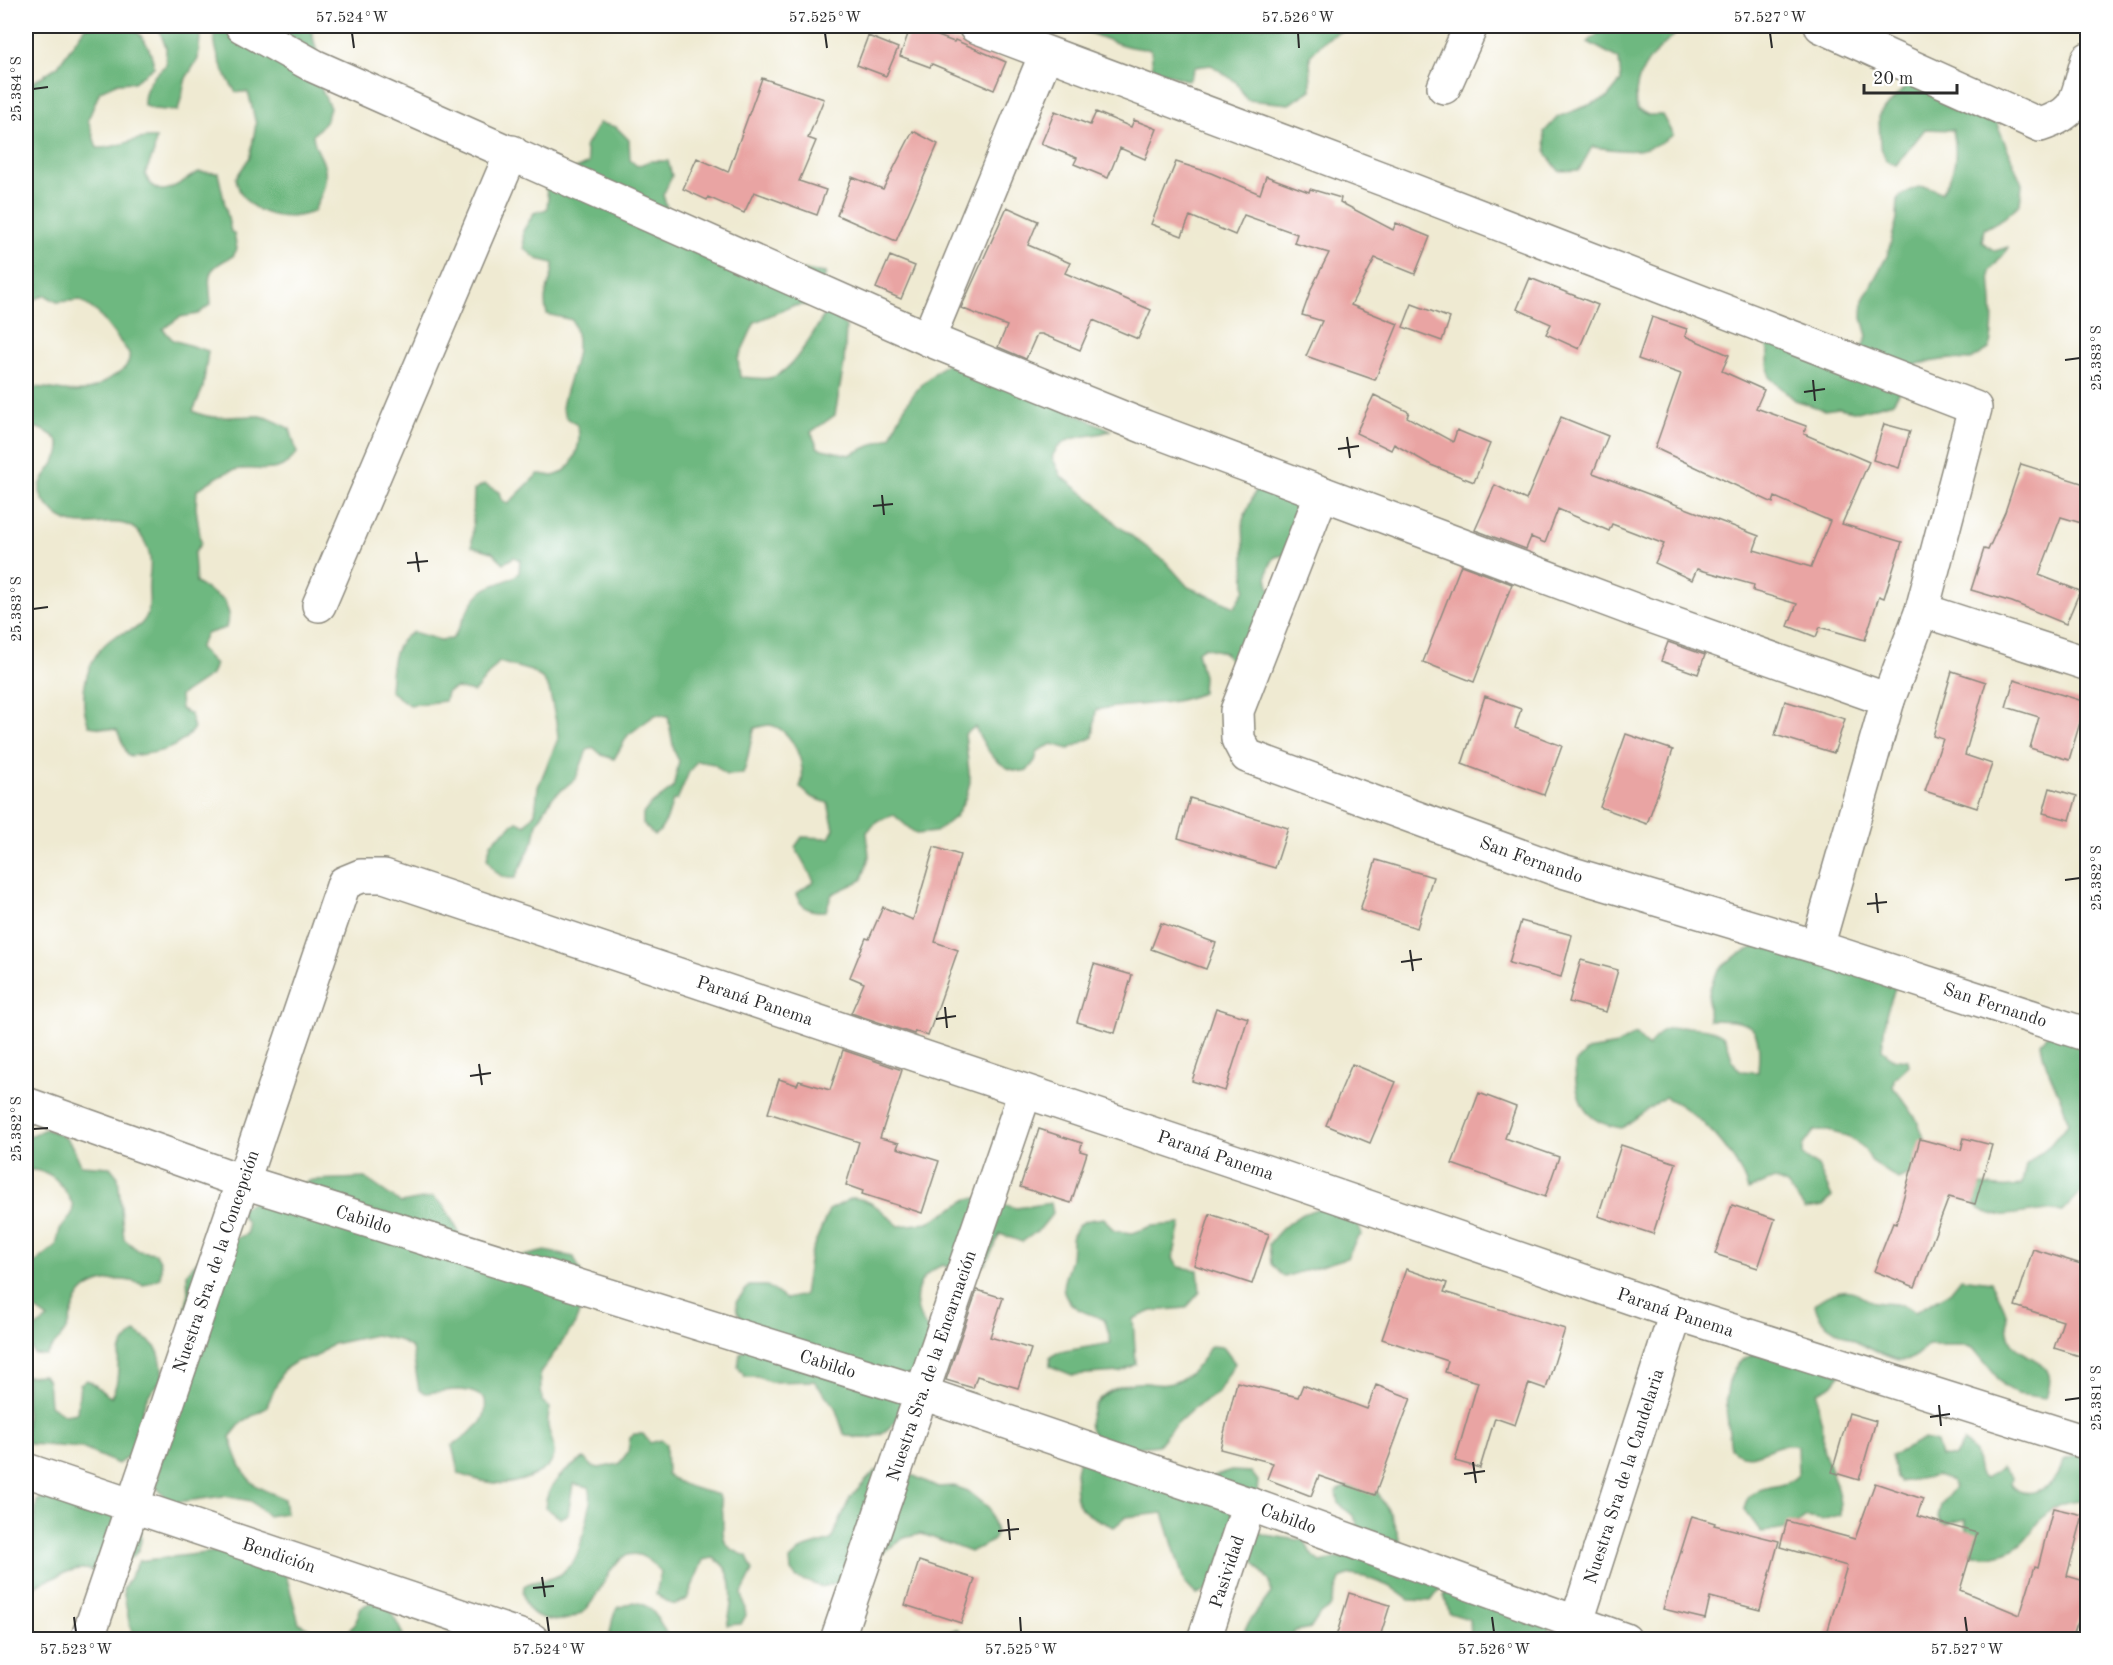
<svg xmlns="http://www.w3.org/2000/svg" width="2113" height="1665" viewBox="0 0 2113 1665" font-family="'Old Standard TT',serif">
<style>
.forest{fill:#6eb880;stroke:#4c7256;stroke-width:1.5}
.building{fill:#e9a4a3}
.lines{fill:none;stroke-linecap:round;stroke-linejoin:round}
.minor-casing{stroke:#8d8a7e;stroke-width:36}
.minor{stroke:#fff;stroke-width:33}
.ticks{fill:none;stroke:#2b2b2b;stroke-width:2}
.labels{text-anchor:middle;stroke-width:4.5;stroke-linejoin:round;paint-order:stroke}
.street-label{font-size:18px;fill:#2b2b2b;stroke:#fff}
.neatline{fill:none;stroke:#2b2b2b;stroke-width:2}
.ticks-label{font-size:15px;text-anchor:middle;fill:#2b2b2b}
</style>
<rect width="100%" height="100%" fill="#fff"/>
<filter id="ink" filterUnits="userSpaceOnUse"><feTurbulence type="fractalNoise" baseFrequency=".0167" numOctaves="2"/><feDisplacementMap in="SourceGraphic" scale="12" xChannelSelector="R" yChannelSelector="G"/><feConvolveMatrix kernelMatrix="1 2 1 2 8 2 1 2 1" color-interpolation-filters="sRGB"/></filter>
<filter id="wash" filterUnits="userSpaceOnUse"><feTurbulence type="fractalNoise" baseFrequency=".008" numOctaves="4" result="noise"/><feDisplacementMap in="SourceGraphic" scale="24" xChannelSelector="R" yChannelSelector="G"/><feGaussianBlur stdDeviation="1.35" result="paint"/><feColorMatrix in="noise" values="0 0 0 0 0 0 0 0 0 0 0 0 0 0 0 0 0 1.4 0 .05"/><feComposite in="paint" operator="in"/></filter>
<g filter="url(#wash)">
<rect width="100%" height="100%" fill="#efead2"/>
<!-- forest -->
<path class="forest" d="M129 26C143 34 152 50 154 67L134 82 118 83 100 91 88 120 97 148C120 149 133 136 156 138L154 152 145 174C159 207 181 180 199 172L218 173 231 232 234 233 237 249 233 256C204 270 209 273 211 304L198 314 180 317 163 329 173 340 208 351 203 388 193 411C212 422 237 415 259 416 270 417 281 424 290 429L297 453C275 481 259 463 231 471 219 474 207 484 197 490L196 508 201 543 194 554 196 583 225 601 229 614 226 628 206 634 199 648 215 664 211 675 180 696 181 709 190 714 194 728C178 752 154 753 128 756L117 730 89 726C77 696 86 656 114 637 123 631 135 632 142 623 154 609 147 596 149 580 150 570 152 563 149 553 131 493 81 548 50 508 44 501 40 498 40 489 39 472 80 450 47 432 40 429 33 425 26 426V388C46 384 71 397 91 389 98 387 105 381 112 377 122 372 131 365 129 353L98 313 80 300 57 302 45 295 26 303V87L58 66 85 27Z
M158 26H201L198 59 186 78 178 111 153 109 144 105C143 88 154 74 166 65V48Z
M215 26 276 29 283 26H310L317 52 315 75 330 108 326 121 313 135C314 147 319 152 323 162 330 179 321 196 314 211 286 225 240 213 236 178L250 157 256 124 249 95 247 92H236C224 75 211 47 215 26Z
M1071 26H1350L1325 40 1310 56 1311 90 1289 104 1247 100 1236 82 1211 65 1195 67 1189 81 1153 69 1151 49C1123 50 1097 34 1071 26Z
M1607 26H1684C1658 51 1630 69 1637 109L1648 115H1662L1673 135C1642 156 1627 151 1592 147L1579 170 1559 171 1547 155 1544 132 1558 117 1607 98 1621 81 1619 59 1588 42Z
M1915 76 1995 119 2022 184 2020 204 2004 218 1984 229 1982 242 1995 251 2008 247V249L1990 271C1991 299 1996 322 1989 349L1971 360 1948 359 1917 364 1893 402 1858 412 1839 408 1824 410 1795 400 1769 377 1767 336 1860 353 1867 336 1862 318 1863 300 1887 256 1897 219 1898 198C1914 187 1924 181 1941 193 1956 173 1958 155 1953 130L1925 129 1896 165 1886 161 1880 145 1879 115Z
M599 123 616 127 629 140 630 160 637 166 650 161H668L672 176 663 195 668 211 766 266 826 273 815 304 792 306 755 322 738 359 740 377C749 377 760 380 769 378 792 375 815 329 827 311L846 326 844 364 835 415 811 432 818 448 849 455 891 437C906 397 920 383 954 358L1111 430C1089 440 1063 431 1052 457L1061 476 1097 504 1116 524 1166 562 1188 587 1235 607 1245 589 1243 520 1258 485 1324 482 1288 554 1275 557C1263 573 1266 585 1277 601L1247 664H1233L1225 653 1205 647 1197 652 1203 676 1202 693C1168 708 1131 702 1096 710L1093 737 1069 749 1052 744 1038 751 1035 761 1027 771C999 774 985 748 975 727L965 734 970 782 966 797 956 816 936 832 916 834 894 815 877 821 867 832 869 857 862 880 832 894 826 911C811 912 801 909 796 894L814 881 795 847 802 837 829 838 834 829 828 803 811 797 800 787C809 768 792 728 770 725 765 725 759 727 755 728 749 743 749 759 743 774L726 775 714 764 697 761 689 772 677 800H673L667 819 660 831 654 835 643 824V814L650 805 673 788 679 761 674 751 668 716 655 715 628 735 614 759 602 755 594 748 587 750 576 778 552 798 537 823 534 840 515 878C500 880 493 870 487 858L491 843 517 821 525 825 535 813 538 787 558 739 557 726 549 689 542 678 531 671 499 662 474 692 456 688 447 692 445 701 409 705 390 691C392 668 390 644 413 632L440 640 452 639C463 624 469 601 484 590 494 583 507 583 519 573L520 560 514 557 504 563 492 552 472 546 474 490 484 484 499 492 501 499 508 504 538 474C543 474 549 476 553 476 574 472 583 442 577 425L566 417 562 408C567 376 586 353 572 320L547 314C540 291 554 283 553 263L537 259 524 248 523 231 534 213 547 209 548 197 544 183 589 163 585 147Z
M1766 943 1896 986 1886 1014 1882 1049 1891 1058 1908 1060 1909 1065 1894 1079 1893 1087C1913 1112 1924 1126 1928 1159L1922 1168 1898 1179 1872 1162 1865 1149 1847 1136 1828 1131H1814L1803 1146V1156L1818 1166 1832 1197 1823 1206 1805 1209 1787 1185 1774 1179 1748 1190C1737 1153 1700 1113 1665 1097L1622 1128C1582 1123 1575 1099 1575 1063L1588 1050 1617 1045 1636 1034 1648 1047C1652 1043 1656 1035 1660 1032 1671 1024 1716 1026 1724 1037 1732 1049 1728 1059 1740 1071L1758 1072C1762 1025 1754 1020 1709 1020 1703 975 1724 957 1766 943Z
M2052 1030 2087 1047V1186L2062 1212C2038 1205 2000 1224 1982 1210 1977 1206 1973 1200 1970 1195L1976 1185C1993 1185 2006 1191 2022 1184L2026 1165 2051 1144 2068 1123C2063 1094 2044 1072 2041 1042Z
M45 1129C71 1137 71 1143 81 1165L110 1167 118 1177 124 1239 139 1251 155 1253C162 1261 162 1267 160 1278L144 1285C121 1276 86 1277 75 1304 72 1312 70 1322 66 1330 61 1339 52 1346 46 1355L34 1354 28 1339 29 1332 48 1319 34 1309 26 1310V1270L56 1246 60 1229 72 1214 73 1205C62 1184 53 1169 28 1170L26 1167V1138Z
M365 1178 401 1203 433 1197 444 1206 461 1236 507 1260 545 1251 574 1257 588 1289 575 1324 540 1373 542 1401 550 1408C543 1435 555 1434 554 1454 553 1462 547 1468 540 1472 511 1489 490 1485 459 1474L452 1446C470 1430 489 1427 485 1399 465 1384 449 1392 425 1393L419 1390 412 1348 398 1340 375 1335 333 1344 315 1357 297 1361 283 1370 266 1408 242 1422 230 1437C235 1451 241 1474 254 1484 261 1490 275 1494 284 1499L286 1513 268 1516 251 1501 224 1496 171 1503 156 1487 188 1295 187 1273 208 1249 247 1234V1223L237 1209 312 1180Z
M852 1198C874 1199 883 1213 899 1226L928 1223 968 1199 980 1198 1016 1208 1051 1203 1053 1213 1040 1229 1022 1242 1000 1234 986 1263 968 1277 943 1265C909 1278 910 1312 933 1335 918 1373 902 1458 844 1434L835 1407 814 1381 770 1382 758 1377H745L738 1367 740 1354 747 1348 744 1323 737 1311 736 1302 749 1286H767L786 1299 804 1295 810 1255 829 1210Z
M1334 1205 1352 1209 1362 1234 1356 1240 1347 1258 1284 1277 1271 1264 1269 1244C1286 1220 1305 1210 1334 1205Z
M1104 1218 1114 1231 1133 1233 1152 1226 1181 1224 1173 1258 1179 1267 1198 1270 1200 1292 1186 1308 1152 1311 1133 1319 1136 1364 1120 1372 1072 1375 1050 1366V1357L1059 1352 1111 1343 1105 1320C1090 1313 1075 1312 1066 1297 1058 1284 1070 1270 1071 1257 1073 1246 1069 1236 1078 1226 1084 1219 1096 1219 1104 1218Z
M1961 1278 1991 1282C1996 1292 2003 1302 2006 1313 2008 1322 2006 1332 2011 1341 2021 1361 2064 1358 2045 1398L2017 1394 2005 1387 1973 1348 1965 1345H1928C1920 1353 1913 1361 1901 1360 1887 1359 1832 1331 1822 1320 1818 1315 1816 1311 1815 1304 1824 1296 1842 1287 1854 1292 1861 1295 1867 1301 1875 1302 1891 1305 1902 1301 1915 1312L1949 1293Z
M135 1332C158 1347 160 1347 163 1376 159 1387 149 1390 145 1402 134 1432 153 1440 118 1464L82 1448 30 1444 26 1440V1376L44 1375 48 1381 50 1405 65 1415 77 1413 80 1384 87 1380C97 1384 102 1394 111 1397 126 1372 107 1355 135 1332Z
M1210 1346 1223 1347 1235 1363 1218 1392 1195 1407 1171 1429 1158 1445 1129 1448 1200 1481 1231 1471 1251 1472 1258 1481 1256 1503 1247 1526 1265 1535 1305 1541 1311 1554 1321 1562 1356 1554C1358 1542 1361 1529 1355 1519 1347 1505 1338 1514 1337 1491 1350 1482 1362 1485 1376 1490L1391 1515 1401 1543 1440 1589 1431 1601 1409 1600 1391 1587 1365 1577 1350 1575 1340 1579 1330 1607 1320 1614 1311 1628 1295 1631 1291 1639H1241L1247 1625 1271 1593 1270 1582 1243 1548 1216 1586 1197 1595 1185 1584 1163 1513 1126 1517 1114 1527C1104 1522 1088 1517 1081 1508 1073 1497 1074 1468 1081 1456 1084 1449 1091 1443 1095 1437 1088 1428 1088 1422 1092 1411 1099 1391 1127 1381 1147 1383 1156 1384 1165 1386 1175 1382 1191 1375 1203 1362 1210 1346Z
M1775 1347 1840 1375 1832 1385 1818 1392C1817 1405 1819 1412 1822 1424 1824 1433 1821 1443 1824 1452 1831 1472 1842 1494 1840 1515L1821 1520 1806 1517C1792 1529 1780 1531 1761 1532L1744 1509 1748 1497C1763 1483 1784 1490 1798 1475L1797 1446C1772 1438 1754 1469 1731 1449 1728 1422 1719 1384 1740 1362 1748 1354 1764 1351 1775 1347Z
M634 1434H643L650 1443 661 1440 666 1444 667 1474C684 1488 699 1489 719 1495 731 1524 708 1544 747 1556L753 1571 742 1593 746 1615 741 1624 727 1625C733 1603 737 1569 713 1558L703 1560 687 1599C669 1609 670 1603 656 1594L661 1572C617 1521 606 1594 583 1612 563 1628 518 1622 524 1586 534 1579 544 1582 555 1577 560 1575 569 1567 573 1562 580 1552 595 1498 589 1487L573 1484 568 1515 560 1518 545 1507C547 1484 565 1470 584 1458L592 1466 599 1468 619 1464 628 1452 630 1438Z
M1924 1439 1936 1442 1940 1456 1955 1457 1964 1442 1975 1453 1979 1474 1985 1479 2002 1467 2012 1476 2011 1484C2022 1500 2046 1491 2056 1478 2060 1474 2061 1465 2063 1460L2087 1452V1500C2076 1500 2061 1502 2052 1509 2030 1526 2030 1546 2000 1554 1989 1557 1983 1557 1972 1553L1965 1519 1943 1525 1938 1517 1941 1505 1955 1487 1952 1481 1937 1476 1900 1482 1896 1478 1891 1456Z
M886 1470 914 1476 938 1487 954 1486 968 1491 989 1508 996 1532 993 1541 970 1552 928 1536 920 1534 904 1538 837 1583 822 1587 797 1578 791 1571 790 1560 802 1549 831 1540 850 1498 875 1471Z
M51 1493 139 1513C147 1555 135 1560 98 1573 75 1561 58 1579 35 1585L30 1612 26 1621V1546L32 1538 37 1501Z
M238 1549 283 1564 299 1623 329 1639H138L130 1627 123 1590 139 1561Z
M1450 1587 1546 1620 1551 1634 1548 1639H1470L1469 1619 1449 1613 1444 1595Z
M378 1599 389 1607 403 1635 401 1639 340 1640 355 1624 361 1607Z
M634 1602C655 1605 660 1623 669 1639H609L613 1617 617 1608Z
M957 1629 967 1639H933Z"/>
<g id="blocks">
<!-- building -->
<path class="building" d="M911 26 954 42 955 40 1006 62 994 90 932 64 930 67 900 56Z
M868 36 898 48 886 76 857 65Z
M762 78 824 99 808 138 816 141 799 181 826 190 817 215 754 192 744 213 708 197 707 200 683 189 697 158 728 172Z
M1055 111 1090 125 1096 112 1131 127 1134 120 1157 129 1145 159 1120 148 1108 178 1074 164 1077 158 1041 144Z
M913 131 938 144 896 241 837 215 852 177 883 189Z
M1176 162 1211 173 1260 194 1266 176 1309 192 1310 189 1341 198 1340 202 1393 230 1396 223 1430 237 1415 274 1375 258 1351 305 1398 324 1375 380 1306 356 1322 321 1302 315 1312 287 1329 253 1294 243 1297 234 1244 215 1235 235 1190 216 1182 236 1151 224Z
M1007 207 1038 221 1028 245 1070 263 1065 273 1151 310 1138 339 1093 320 1080 350 1042 334H1037L1026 359 998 347 1007 326 961 308Z
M890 256 915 266 901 299 876 288Z
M1530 278 1598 305 1579 349 1546 334 1551 324 1517 309Z
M1412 304 1450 318 1442 341 1403 327Z
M1652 317 1687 329 1685 336 1729 355 1722 371 1764 390 1756 408 1806 426 1804 434 1869 462 1842 524 1902 542 1884 598 1879 596 1865 640 1820 627 1816 637 1788 626 1797 604 1753 591 1754 585 1697 569 1692 580 1655 563 1664 544 1612 524 1609 531 1558 509 1545 543 1531 537 1526 549 1475 530 1495 485 1526 500 1561 417 1608 436 1593 473 1759 536 1754 550 1811 567 1830 521 1775 497 1773 503 1655 448 1681 374 1638 359Z
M1374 395 1409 412 1407 417 1453 442 1457 430 1490 444 1474 482 1431 465 1394 444 1391 450 1356 433Z
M1884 424 1910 431 1899 468 1873 460Z
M2021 464 2088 485V525L2061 517 2039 575 2080 591 2066 624 2012 602 1971 590 1984 549 1988 550 2005 512Z
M1461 565 1512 584 1474 682 1423 662Z
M1668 642 1705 655 1698 674 1661 661Z
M1952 671 1986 682 1965 755 1992 764 1977 808 1925 791 1943 739 1933 736Z
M2014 680 2086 702 2069 760 2030 748 2039 717 2006 707Z
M1485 696 1521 709 1515 728 1562 746 1544 795 1462 764Z
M1785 701 1845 719 1834 753 1775 735Z
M1626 734 1673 750 1647 824 1600 807Z
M2050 788 2077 796 2070 820 2043 813Z
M1190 798 1288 828 1275 868 1178 838Z
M934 847 960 855 935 942 958 950 928 1036 915 1031 914 1034 851 1013 864 983 850 977 866 938 869 939 883 907 913 920Z
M1376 860 1433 877 1417 928 1360 910Z
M1521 921 1572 935 1561 977 1509 963Z
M1161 923 1216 943 1206 969 1151 949Z
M1581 960 1618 970 1606 1012 1569 1002Z
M1094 964 1132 975 1115 1033 1077 1022Z
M1216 1008 1248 1018 1225 1091 1192 1081Z
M843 1050 902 1070 880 1138 899 1143 897 1148 939 1161 922 1213 862 1194 863 1191 846 1185 859 1142 768 1113 779 1079 797 1085 799 1081 830 1090Z
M1352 1064 1396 1082 1370 1143 1326 1125Z
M1479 1093 1516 1107 1505 1138 1559 1157 1545 1197 1452 1164Z
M1039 1129 1082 1143 1080 1151 1087 1153 1071 1203 1020 1187Z
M1964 1138 1992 1145 1975 1204 1949 1197 1915 1287 1874 1271 1893 1223 1896 1224 1920 1139 1961 1150Z
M1621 1145 1676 1163 1653 1234 1598 1216Z
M1732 1205 1775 1219 1758 1268 1715 1254Z
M1210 1214 1269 1234 1252 1284 1194 1265Z
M2033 1249 2081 1264 2082 1260 2088 1261V1344L2083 1357 2054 1348 2063 1321 2015 1306Z
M1406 1269 1447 1283 1444 1292 1565 1329 1546 1389 1529 1383 1515 1425 1495 1418 1480 1468 1455 1461 1478 1382 1445 1372 1448 1361 1382 1339Z
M977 1290 1003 1298 990 1337 1031 1349 1018 1388 977 1376 973 1388 946 1380Z
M1237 1382 1298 1397 1303 1385 1367 1409 1376 1385 1411 1398 1375 1495 1319 1476 1311 1496 1267 1479 1273 1463 1220 1449Z
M1849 1413 1876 1421 1859 1480 1832 1472Z
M1875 1483 1923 1499 1917 1516 1977 1533 1960 1590 2020 1615 2035 1566 2038 1567 2053 1508 2083 1515 2067 1576 2088 1582V1618L2080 1616 2073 1636 2078 1640H1825L1847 1566 1780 1547 1787 1521 1855 1539Z
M1692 1516 1715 1523 1714 1525 1779 1541 1760 1610 1710 1597 1705 1619 1663 1609Z
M919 1561 975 1579 961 1623 905 1605Z
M1349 1593 1390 1605 1379 1640H1335Z"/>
</g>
</g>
<g filter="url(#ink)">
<use href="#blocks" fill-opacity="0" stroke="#8d8a7e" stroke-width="1.5"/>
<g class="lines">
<defs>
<g id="minor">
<path d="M242 26 314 66 928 339 1145 427 1640 612 1888 700"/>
<path d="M975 26 1388 181 1975 408 1922 610 1888 700 1817 947"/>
<path d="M1821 26 2040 125C2081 112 2076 97 2088 59"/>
<path d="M1444 87 1471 26"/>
<path d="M928 339 1046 54"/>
<path id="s1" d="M1322 493 1237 711 1238 739 1247 756 1559 870 1817 947 2088 1035"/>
<path d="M319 605 512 152"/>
<path d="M1922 610 2088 664"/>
<path id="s2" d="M26 1104 244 1182 922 1393 1249 1504 1625 1640"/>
<path id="s3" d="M26 1470 532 1640"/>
<path id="s4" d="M87 1640 338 901 344 883 361 876H384L1269 1173 1676 1313 2088 1443"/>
<path id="s5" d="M837 1640 1025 1092"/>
<path id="s6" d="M1204 1640 1249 1504"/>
<path id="s7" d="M1571 1640 1676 1313"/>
</g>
</defs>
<!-- minor casing -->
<use href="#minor" class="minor-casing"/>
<!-- minor -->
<use href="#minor" class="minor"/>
</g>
</g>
<!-- ticks -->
<path class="ticks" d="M352 33 354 48M825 33 827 48M1298 33 1299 48M1770 33 1772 48M33 89 48 87M2065 360 2080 358M1813 380 1815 401M1804 392 1825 389M1347 437 1350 458M1338 449 1359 446M882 495 884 515M873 506 893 504M416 552 419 572M407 563 428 561M33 609 48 607M2065 880 2080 878M1876 893 1878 913M1867 904 1887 902M1410 950 1413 971M1401 962 1422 959M945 1007 947 1028M936 1019 956 1016M479 1064 482 1085M470 1076 491 1073M33 1129 48 1128M2065 1400 2080 1398M1939 1405 1941 1426M1930 1417 1950 1414M1473 1462 1476 1483M1464 1474 1485 1471M1008 1519 1010 1540M998 1531 1019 1529M542 1577 545 1597M533 1588 554 1586M74 1617 76 1632M547 1617 549 1632M1020 1617 1021 1632M1492 1617 1494 1632M1965 1617 1967 1632"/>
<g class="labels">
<!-- street labels -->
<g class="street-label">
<text dy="6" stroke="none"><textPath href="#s1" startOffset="584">San Fernando</textPath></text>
<text dy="6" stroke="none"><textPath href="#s4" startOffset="1232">Paraná Panema</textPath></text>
<text dy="6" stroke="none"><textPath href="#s1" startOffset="1070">San Fernando</textPath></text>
<text dy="6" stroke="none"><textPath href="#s4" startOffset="1718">Paraná Panema</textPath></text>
<text dy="6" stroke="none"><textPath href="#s2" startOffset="357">Cabildo</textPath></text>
<text dy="6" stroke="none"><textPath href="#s4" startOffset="400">Nuestra Sra. de la Concepción</textPath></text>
<text dy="6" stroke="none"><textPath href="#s4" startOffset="2204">Paraná Panema</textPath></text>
<text dy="6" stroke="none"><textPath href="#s2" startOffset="843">Cabildo</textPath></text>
<text dy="6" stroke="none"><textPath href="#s5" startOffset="290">Nuestra Sra. de la Encarnación</textPath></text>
<text dy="6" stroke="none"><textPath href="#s7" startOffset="172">Nuestra Sra de la Candelaria</textPath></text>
<text dy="6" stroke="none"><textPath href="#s2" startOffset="1329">Cabildo</textPath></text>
<text dy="6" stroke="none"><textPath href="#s3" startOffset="267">Bendición</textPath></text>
<text dy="6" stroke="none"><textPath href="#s6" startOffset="72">Pasividad</textPath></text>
</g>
</g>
<!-- margin -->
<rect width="2113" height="1665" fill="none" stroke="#fff" stroke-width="66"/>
<!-- scale -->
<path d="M1864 84v9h93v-9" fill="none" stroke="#2b2b2b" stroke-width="3"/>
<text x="1873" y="84" font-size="18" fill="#2b2b2b" stroke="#ffffff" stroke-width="4.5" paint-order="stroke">20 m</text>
<rect x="33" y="33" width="2047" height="1599" class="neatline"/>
<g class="ticks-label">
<text x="352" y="22">57.524°W</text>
<text x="825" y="22">57.525°W</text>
<text x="1298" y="22">57.526°W</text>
<text x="1770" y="22">57.527°W</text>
<text transform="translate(16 89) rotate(-90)" y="5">25.384°S</text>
<text transform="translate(2096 358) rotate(-90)" y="5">25.383°S</text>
<text transform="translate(16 609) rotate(-90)" y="5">25.383°S</text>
<text transform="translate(2096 878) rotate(-90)" y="5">25.382°S</text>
<text transform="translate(16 1129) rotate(-90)" y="5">25.382°S</text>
<text transform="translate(2096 1398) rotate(-90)" y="5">25.381°S</text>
<text x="76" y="1654">57.523°W</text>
<text x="549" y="1654">57.524°W</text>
<text x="1021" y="1654">57.525°W</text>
<text x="1494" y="1654">57.526°W</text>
<text x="1967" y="1654">57.527°W</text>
</g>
</svg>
